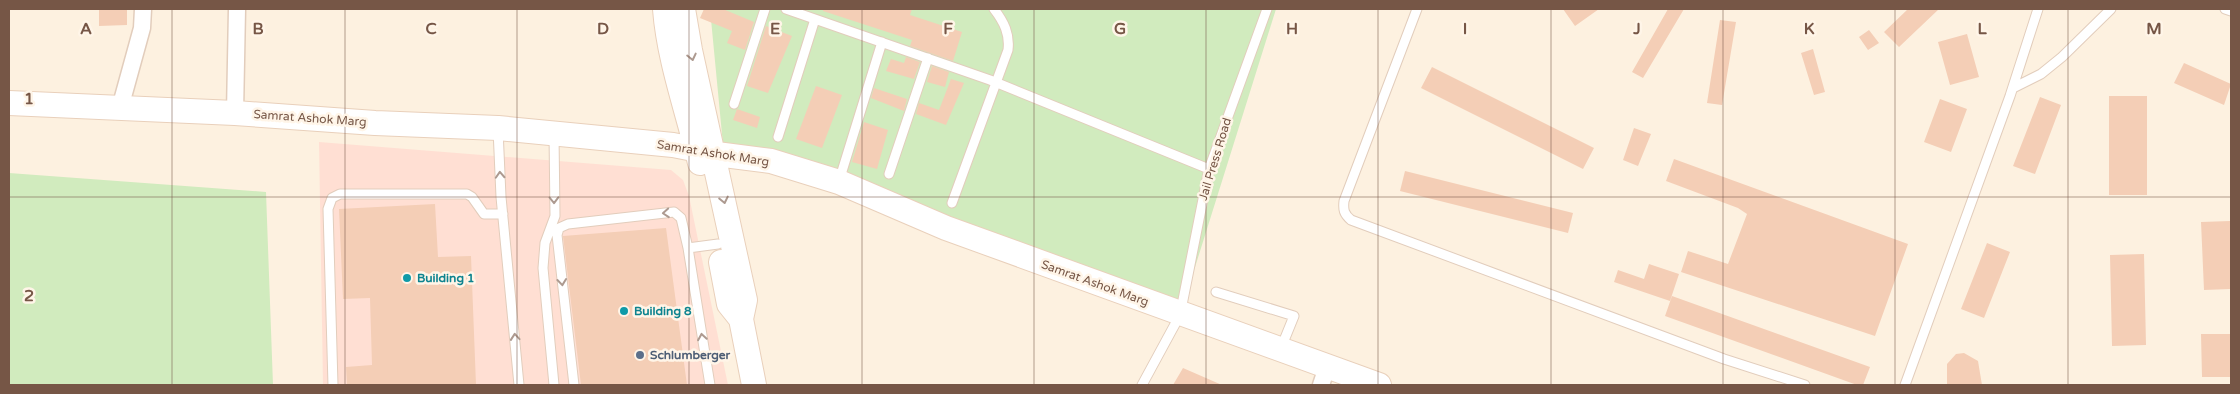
<svg xmlns="http://www.w3.org/2000/svg" width="2240" height="394" viewBox="0 0 2240 394" font-family="'Varela Round',sans-serif">
<style>
.commercial{fill:#ffdfd3}
.green{fill:#d1ebbe}
.building{fill:#f4ceb6}
.lines{fill:none;stroke-linecap:round;stroke-linejoin:round}
.lane-casing{stroke:#e2cdbc;stroke-width:11}
.street-casing{stroke:#e2cdbc;stroke-width:19}
.secondary-casing{stroke:#e9d0bb;stroke-width:26}
.lane{stroke:#fff;stroke-width:9}
.street{stroke:#fff;stroke-width:16}
.secondary{stroke:#fff;stroke-width:24}
.oneway{stroke:#ad9a90}
.grid{fill:none;stroke:#765646;stroke-width:1;stroke-opacity:0.55}
.culture-dot{fill:#0f9aa8;stroke:#fff5e8;stroke-width:2}
.service-dot{fill:#5c6f8a;stroke:#fff5e8;stroke-width:2}
.labels{text-anchor:middle;stroke-width:5;stroke-linejoin:round;paint-order:stroke}
.street-label{font-size:12px;fill:#765646;stroke:#fff5e8}
.culture-label{font-size:12px;font-weight:bold;fill:#0d838f;stroke:#fff5e8;text-anchor:start}
.service-label{font-size:12px;font-weight:bold;fill:#4e5e75;stroke:#fff5e8;text-anchor:start}
.grid-label{font-size:16px;text-anchor:middle;font-weight:bold;fill:#765646;stroke:#fff5e8;stroke-width:5;stroke-linejoin:round;paint-order:stroke}
</style>
<rect width="100%" height="100%" fill="#fdf1e0"/>
<!-- commercial -->
<path class="commercial" d="M319 142 671 170 683 180 689 196 728 385H323Z"/>
<!-- green -->
<path class="green" d="M710 9H1276L1180 315 724 155Z
M9 173 266 192 273 385H9Z"/>
<!-- building -->
<path class="building" d="M99 9H127V25L99 26Z
M704 9H723L754 22 745 50 727 43 732 31 700 18Z
M823 9H912L910 15 962 32 953 61 910 46 912 40 823 11Z
M1563 9H1599L1575 26Z
M1668 9H1684L1643 78 1632 72Z
M1908 9H1939L1899 47 1884 32Z
M1720 20 1736 22 1722 105 1707 103Z
M766 26 792 36 768 93 747 86Z
M1869 30 1879 43 1868 50 1859 37Z
M1967 34 1979 77 1950 85 1938 42Z
M1813 49 1825 92 1814 95 1801 53Z
M906 57 920 62 914 79 886 71 891 59 904 63Z
M2184 63 2231 84 2224 105 2174 83Z
M932 66 949 72 945 87 927 82Z
M1432 67 1594 148 1583 169 1421 88Z
M951 79 964 83 946 125 916 114 919 103 939 110Z
M816 86 842 95 822 148 796 139Z
M874 88 907 99 904 111 871 98Z
M2109 96H2147V195H2109Z
M2040 97 2061 105 2035 174 2013 166Z
M1940 99 1967 109 1951 152 1924 142Z
M737 109 760 117 757 128 733 120Z
M864 122 888 130 877 169 852 162Z
M1634 128 1651 134 1638 166 1623 160Z
M1674 159 1908 244 1875 336 1681 272 1688 251 1728 264 1747 214 1738 208 1666 181Z
M1405 171 1573 213 1568 233 1400 191Z
M435 204 438 257 471 256 476 385H347L346 367 372 365 370 298 343 299 339 209Z
M2230 221 2231 289 2204 290 2201 222Z
M666 228 687 385H581L563 236Z
M1987 243 2010 252 1984 318 1961 309Z
M2144 254 2146 345 2112 346 2110 255Z
M1649 264 1679 274 1670 301 1614 282 1618 270 1644 279Z
M1672 296 1870 367 1863 385H1857L1665 316Z
M2201 334H2231V377H2202Z
M1964 353 1978 361 1982 385H1947V364L1956 354Z
M1183 368 1222 385H1173Z"/>
<g class="lines">
<defs>
<path id="lane" d="M786 9 990 80 1209 169
M1417 9 1344 201C1343 210 1344 214 1351 220L1724 359 1805 385
M2225 9 2231 11
M2013 88 2041 74 2062 57 2111 9
M734 104 765 9
M498 129 501 197 519 385
M554 134 555 216 545 243 543 268 554 385
M778 137 815 19
M889 174 928 58
M839 181 882 42
M952 203 1008 50C1010 34 1004 22 994 9
M1216 292 1294 316 1281 348
M333 385 328 209 332 198 340 194H467L472 197 484 214H503
M574 385 557 235 559 228 568 224 674 212 681 218 688 248
M710 385 688 248 718 244
M1142 385 1180 315 1209 169 1267 9
M1905 385 2010 96 2038 9"/>
<path id="street" d="M120 108 142 28 143 9
M235 113 237 9
M1321 385 1327 367"/>
<path id="secondary" d="M665 9C669 61 688 112 700 163
M683 9 690 50 745 300 741 319 754 385
M9 103 235 113 375 123 498 128 673 145 724 155 771 161 839 182 946 228 1379 385
M721 262 729 304 741 319"/>
</defs>
<!-- lane casing -->
<use href="#lane" class="lane-casing"/>
<!-- street casing -->
<use href="#street" class="street-casing"/>
<!-- secondary casing -->
<use href="#secondary" class="secondary-casing"/>
<!-- lane -->
<use href="#lane" class="lane"/>
<!-- street -->
<use href="#street" class="street"/>
<!-- secondary -->
<use href="#secondary" class="secondary"/>
</g>
<!-- one-way arrows -->
<defs><path id="oneway-chevron" d="M-2-3.5L2.5 0L-2 3.5" fill="none" stroke-width="1.6" stroke-linecap="round" stroke-linejoin="round" transform="scale(1.25)"/></defs>
<g class="oneway">
<use href="#oneway-chevron" transform="translate(692 57) rotate(77)"/>
<use href="#oneway-chevron" transform="translate(500 175) rotate(-93)"/>
<use href="#oneway-chevron" transform="translate(554 200) rotate(89)"/>
<use href="#oneway-chevron" transform="translate(724 200) rotate(78)"/>
<use href="#oneway-chevron" transform="translate(666 213) rotate(176)"/>
<use href="#oneway-chevron" transform="translate(562 282) rotate(84)"/>
<use href="#oneway-chevron" transform="translate(515 337) rotate(-95)"/>
<use href="#oneway-chevron" transform="translate(702 337) rotate(-99)"/>
</g>
<!-- grid -->
<path class="grid" d="M172 9V385M345 9V385M517 9V385M689 9V385M862 9V385M1034 9V385M1206 9V385M1378 9V385M1551 9V385M1723 9V385M1895 9V385M2068 9V385M9 197H2231"/>
<!-- markers -->
<g class="culture-dot">
<circle cx="407" cy="278" r="5"/>
<circle cx="624" cy="311" r="5"/>
</g>
<circle class="service-dot" cx="640" cy="355" r="5"/>
<g class="labels">
<!-- street labels -->
<g class="street-label">
<text transform="translate(310 118) rotate(4)" y="4">Samrat Ashok Marg</text>
<text transform="translate(713 153) rotate(9)" y="4">Samrat Ashok Marg</text>
<text transform="translate(1215 159) rotate(-73)" y="4">Jail Press Road</text>
<text transform="translate(1095 283) rotate(20)" y="4">Samrat Ashok Marg</text>
</g>
<!-- culture labels -->
<g class="culture-label">
<text x="417" y="282">Building 1</text>
<text x="634" y="315">Building 8</text>
</g>
<!-- service labels -->
<g class="service-label">
<text x="650" y="359">Schlumberger</text>
</g>
</g>
<g class="grid-label">
<text x="86" y="34">A</text>
<text x="258" y="34">B</text>
<text x="431" y="34">C</text>
<text x="603" y="34">D</text>
<text x="775" y="34">E</text>
<text x="948" y="34">F</text>
<text x="1120" y="34">G</text>
<text x="1292" y="34">H</text>
<text x="1465" y="34">I</text>
<text x="1637" y="34">J</text>
<text x="1809" y="34">K</text>
<text x="1982" y="34">L</text>
<text x="2154" y="34">M</text>
<text x="29" y="104">1</text>
<text x="29" y="301">2</text>
</g>
<!-- border -->
<rect width="2240" height="394" fill="none" stroke="#765646" stroke-width="20"/>
</svg>
